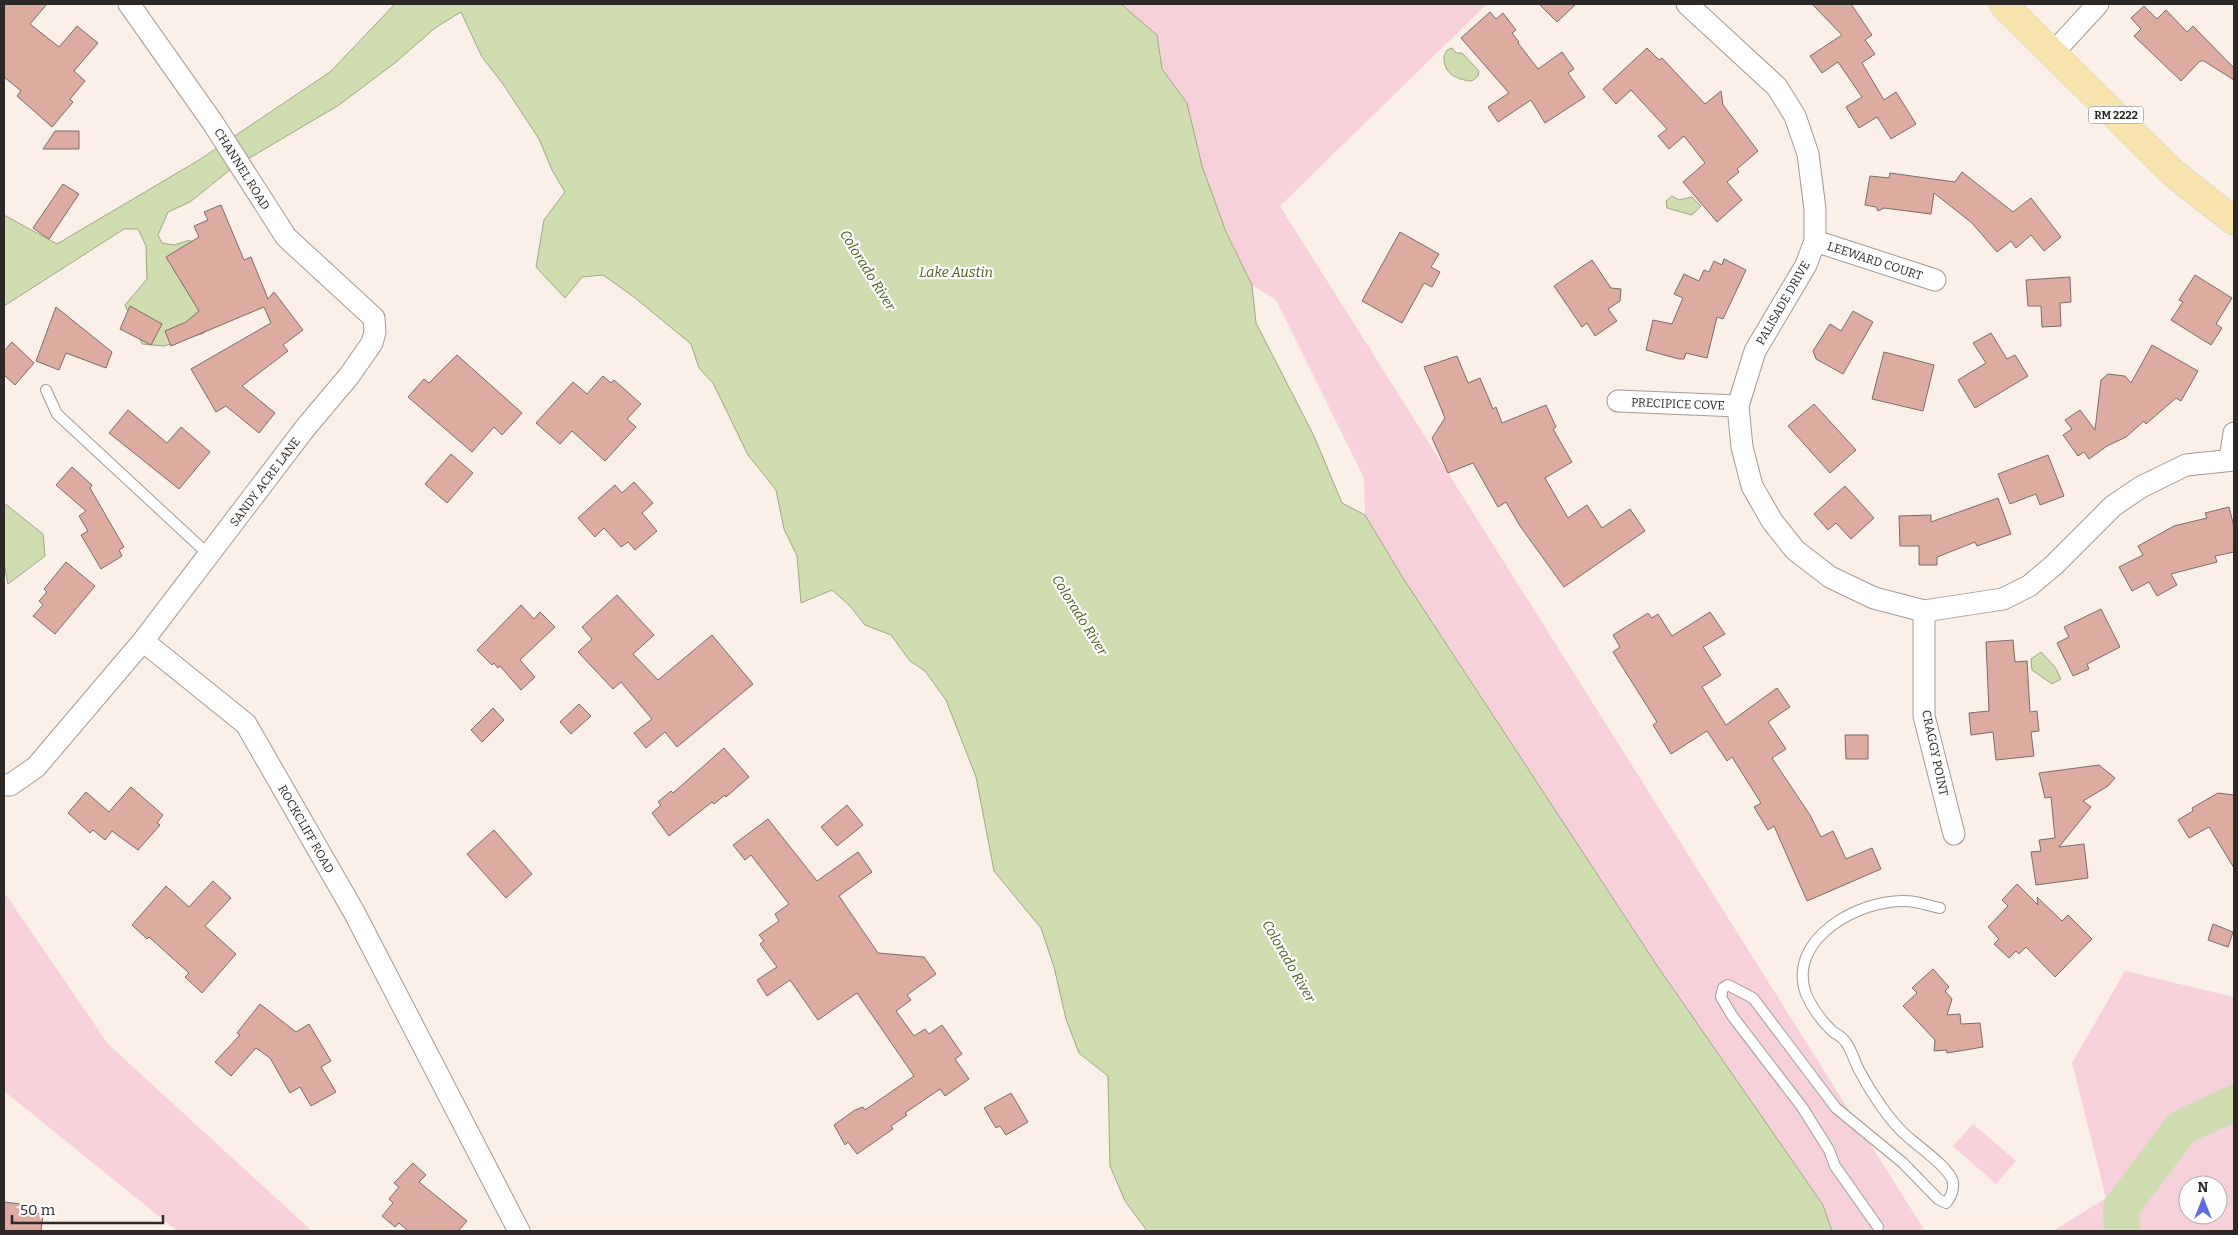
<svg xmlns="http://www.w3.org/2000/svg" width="2238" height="1235" viewBox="0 0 2238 1235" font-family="Bitter,serif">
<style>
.green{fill:#f6d1d9;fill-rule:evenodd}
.water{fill:#d0ddb0;stroke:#9fa786}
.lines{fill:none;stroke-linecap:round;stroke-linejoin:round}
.river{stroke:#d0ddb0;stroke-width:36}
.building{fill:#ddab9f;stroke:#786c6a}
.lane-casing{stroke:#a39a93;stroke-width:12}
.street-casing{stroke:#a39a93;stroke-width:23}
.primary-casing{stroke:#d1d0cf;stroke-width:29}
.lane{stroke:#fff;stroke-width:10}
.street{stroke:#fff;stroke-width:21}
.primary{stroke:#f6e4ac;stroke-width:28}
.labels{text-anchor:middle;stroke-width:4.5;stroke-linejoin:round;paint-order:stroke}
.shield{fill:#fff;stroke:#6b6866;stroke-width:1}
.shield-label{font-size:11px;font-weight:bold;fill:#2c2825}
.street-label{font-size:12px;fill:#2c2825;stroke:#fff}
.water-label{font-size:14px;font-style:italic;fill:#4e5d1b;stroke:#fff}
</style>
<rect width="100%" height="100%" fill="#faf0e8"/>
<!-- green -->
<path class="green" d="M1121 4H1487L1280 206 1925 1231H1832L1823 1205 1656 964 1403 578 1365 515 1364 478 1276 300 1252 285 1226 232 1202 166 1187 103 1162 69 1157 35Z
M4 892 108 1044 312 1231H177L4 1091Z
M2125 971 2234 997V1231H2053L2106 1198 2072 1063ZM2188 1185H2218V1215H2188Z
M1973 1124 2016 1161 1996 1184 1953 1146Z"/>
<!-- water -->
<path class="water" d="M395 4H1121L1157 35 1162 69 1187 103 1202 166 1226 232 1252 285 1256 323 1314 436 1342 503 1365 515 1403 578 1656 964 1823 1205 1832 1231H1147L1125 1201 1110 1166 1108 1076 1079 1053 1066 1019 1054 967 1041 928 994 871 976 777 946 700 925 671 910 661 891 635 865 625 850 606 832 590 801 603 797 556 784 529 776 490 748 455 713 383 699 368 691 344 634 297 603 275 582 277 565 298 536 267 544 220 565 192 552 170 539 139 503 84 482 57 461 12 435 28 396 62 339 105 231 169 190 202 168 212 158 235 162 243 174 245 190 240 214 278 204 333 164 346 142 344 125 305 147 279 146 246 138 229H124L4 306V215L57 244 199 160 330 72Z
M1452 48 1456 53H1462L1479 71 1478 76 1472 81C1457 80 1443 74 1444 56L1447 50Z
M1672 196 1679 200 1692 197 1701 206 1692 215 1667 208 1666 201Z
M4 503 43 534 45 556 8 584 4 563Z
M2041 652 2055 667 2061 679 2052 684 2032 670 2031 659Z"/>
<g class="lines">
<!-- river -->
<path class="river" d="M2122 1231 2121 1208 2181 1128 2234 1103"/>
</g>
<!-- building -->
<path class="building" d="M4 4H47L30 24 59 47 77 26 98 43 74 71 85 81 70 99 73 102 52 127 17 96 21 91 4 77Z
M1539 4H1576L1557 22Z
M1812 4H1851L1872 35 1865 40 1875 54 1862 63 1884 100 1896 92 1916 124 1891 139 1877 117 1859 128 1846 107 1862 97 1838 62 1822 73 1810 56 1842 35Z
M2144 6 2157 19 2166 10 2187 32 2193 26 2234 68V80L2204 61H2200L2181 81 2134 36 2141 29 2131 18Z
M1490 12 1496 19 1503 13 1516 30 1512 33 1519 42 1518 43 1538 69 1562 52 1574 69 1568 73 1585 97 1545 123 1531 100 1498 122 1488 107 1509 93 1461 38Z
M1647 48 1659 60 1662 58 1705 104 1721 91 1723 105 1758 151 1737 169 1739 172 1727 182 1742 200 1717 222 1683 182 1705 163 1684 136 1669 149 1658 136 1667 129 1631 90 1616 104 1603 89Z
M55 131H79V149H43Z
M1962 172 2013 212 2031 198 2061 237 2044 251 2031 235 2016 248 2011 241 1997 252 1972 223 1934 193 1931 214 1884 208 1878 211 1876 207 1865 205 1870 176 1889 178 1890 173 1955 182Z
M63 184 79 194 49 239 33 228Z
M221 205 244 260 251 257 268 299 274 292 303 330 283 345 288 351 242 386 275 413 259 433 226 406 216 412 191 369 271 323 264 307 171 346 165 331 186 322 199 311 166 257 199 237 194 226 208 220 204 212Z
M1400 232 1439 254 1431 267 1440 272 1432 287 1424 283 1402 323 1362 301Z
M1724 259 1746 270 1723 319 1717 317 1707 358 1686 353 1684 359H1679L1646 350 1653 320 1672 324 1683 298 1674 294 1684 274 1699 281 1704 270 1709 272 1714 261 1722 265Z
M1592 260 1611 288 1621 289 1620 301 1608 309 1617 321 1595 336 1587 323 1582 327 1554 286Z
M2195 275 2232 298 2216 324 2222 328 2211 345 2171 320 2183 302 2179 300Z
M2070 277 2071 302 2060 303 2061 326 2042 327 2041 306H2028L2026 280Z
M130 306 162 324 151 345 120 329Z
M56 307 112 352 106 368 66 353 59 370 36 361Z
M1853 311 1873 322 1843 374 1816 359 1813 351 1830 324 1841 331Z
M1991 333 2007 359 2015 355 2028 376 1975 408 1958 380 1986 363 1973 343Z
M12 342 34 363 15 385 4 375V351Z
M2152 345 2198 371 2181 401 2176 398 2146 424 2144 421 2126 437 2107 446 2089 459 2084 452 2078 456 2063 435 2072 429 2065 420 2080 410 2095 430 2101 380 2108 374 2125 376 2131 383Z
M1884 352 1934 365 1923 411 1872 399Z
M457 355 522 413 502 435 494 427 472 452 408 397 424 379 429 383Z
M1457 356 1468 383 1480 378 1493 409 1496 407 1502 423 1546 405 1556 427 1553 429 1572 462 1545 478 1568 518 1587 505 1602 528 1630 509 1645 531 1564 587 1520 526 1506 502 1498 507 1473 463 1448 473 1432 438 1445 418 1424 367Z
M603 376 611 383 614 380 641 404 627 419 636 427 605 461 572 431 560 444 536 423 573 382 587 394Z
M1814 404 1856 450 1830 473 1788 426Z
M128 410 167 443 181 427 210 452 179 489 109 433Z
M451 454 473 473 447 503 425 484Z
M2048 455 2064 496 2040 505 2036 494 2010 504 1998 474Z
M72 467 92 485 90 488 124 547 119 550 122 556 101 569 81 535 88 531 79 516 86 511 56 485Z
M634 482 653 503 642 513 657 531 635 550 628 542 621 547 604 528 595 537 578 518 615 485 622 493Z
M1845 486 1874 518 1851 539 1836 523 1828 530 1814 514Z
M1998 498 2011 534 1977 546 1975 542 1937 557V565H1919V546H1900L1899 516 1931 515V522Z
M2229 507 2234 527V552L2215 556 2217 562 2171 574 2177 585 2157 596 2149 582 2132 591 2119 567 2143 555 2138 546 2174 526 2207 518 2205 513Z
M66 562 95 586 55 634 33 616 43 605 39 601 47 592 44 589Z
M617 595 654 635 633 654 658 680 712 635 753 684 677 747 665 732 646 748 634 733 652 719 621 682 613 689 578 652 592 639 582 627Z
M521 605 534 619 540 612 555 627 520 660 535 677 521 690 500 666 498 668 494 663 492 665 477 650Z
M2101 609 2120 647 2087 664 2089 669 2073 676 2057 643 2069 637 2064 627Z
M1710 612 1725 634 1703 647 1721 675 1702 687 1726 725 1777 688 1790 707 1768 722 1786 749 1772 758 1810 815 1821 837 1833 831 1846 859 1872 848 1881 869 1807 901 1774 826 1768 830 1754 807 1761 803 1732 757 1727 761 1707 731 1671 754 1653 725 1657 722 1613 652 1620 647 1613 635 1648 613 1652 618 1658 614 1672 636Z
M2013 640 2015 662 2027 661 2030 712 2037 711 2039 731 2031 732 2034 756 1996 760 1993 732 1971 735 1969 713 1989 711 1986 642Z
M579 704 591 716 571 734 560 722Z
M493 708 504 720 482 742 471 730Z
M1845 735H1868V759H1846Z
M724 748 749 777 726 797 725 795 714 804 712 802 669 836 652 813 661 805 658 802 671 791 673 793Z
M2099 765 2115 778 2108 786 2083 801 2091 807 2059 847 2084 844 2088 878 2036 885 2031 852 2041 851 2039 840 2055 838 2051 797 2045 798 2039 773Z
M131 787 163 815 157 823 160 825 138 850 112 831 105 840 93 830 90 833 68 813 86 792 109 812Z
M2218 793 2234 795V868L2209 827 2189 838 2178 820 2193 811 2192 808Z
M847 805 863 825 837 846 821 827Z
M768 819 817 881 858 852 872 872 839 896 878 953 924 957 936 974 907 995 911 1000 896 1011 914 1036 925 1029 929 1034 942 1025 962 1054 955 1059 969 1079 945 1096 940 1089 905 1113 907 1115 891 1126 893 1129 857 1154 848 1142 845 1145 834 1125 855 1110 863 1107 865 1110 914 1076 857 993 818 1020 790 980 767 996 757 980 777 967 760 944 764 941 759 935 779 921 775 914 789 904 751 855 745 860 733 845Z
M494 830 532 874 506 898 467 854Z
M213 881 231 898 205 926 236 954 202 993 185 977 189 973 149 937 147 939 132 925 166 886 189 907Z
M2017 884 2038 905 2037 897 2062 921 2068 915 2092 939 2055 977 2026 947 2019 954 2016 951 2009 958 1994 944 1999 939 1988 927 2008 906 2002 900Z
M2213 924 2233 932 2228 947 2208 940Z
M1933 969 1949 987 1945 991 1952 999 1947 1015 1960 1014 1961 1024 1980 1023 1983 1047 1947 1053 1946 1050 1934 1051 1935 1040 1903 1006 1917 993 1912 988Z
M260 1004 296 1032 309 1024 331 1061 321 1067 336 1092 311 1106 300 1087 290 1093 270 1058 256 1048 231 1076 215 1062 240 1035 237 1033Z
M1011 1093 1028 1122 1006 1135 1000 1126 996 1128 984 1108Z
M413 1163 426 1175 419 1182 467 1221 458 1231H408L399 1223 395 1227 382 1216 393 1203 389 1199 399 1187 394 1183Z
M4 1202 21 1204 20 1211 43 1214 41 1231H4Z"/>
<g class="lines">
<defs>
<path id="lane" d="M46 390 57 414 209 555
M1878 1227 1835 1166 1829 1150 1802 1107 1733 1017 1721 997 1723 988 1728 985 1753 998 1836 1108 1903 1163 1938 1199 1946 1203C1951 1197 1954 1190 1953 1182 1950 1168 1919 1147 1908 1137 1890 1122 1870 1091 1859 1070 1854 1061 1851 1047 1844 1040 1841 1036 1836 1034 1832 1031 1821 1020 1812 1008 1806 994 1786 938 1861 899 1906 901 1917 901 1929 906 1940 908"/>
<path id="street" d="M1687 4 1777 87 1795 116 1808 154 1815 209V241L1806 265 1755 351 1738 406 1742 447 1752 486 1772 521 1795 550 1830 577 1874 598 1924 611 2003 599 2029 586 2054 565 2113 506 2141 487 2186 465 2234 460
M2053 53 2098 4
M1815 241 1935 280
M1618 401 1738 406
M2230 459 2234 433
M1924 611V716L1954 834
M143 641 246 724 354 912 519 1231
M4 785H10L36 767 143 641 306 427 349 376 372 343 375 332 374 318 286 237 213 123 129 4"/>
<path id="primary" d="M2003 4 2173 173 2234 221"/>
</defs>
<!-- lane casing -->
<use href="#lane" class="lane-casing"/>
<!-- street casing -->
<use href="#street" class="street-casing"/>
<!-- primary casing -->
<use href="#primary" class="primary-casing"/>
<!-- lane -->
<use href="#lane" class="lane"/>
<!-- street -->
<use href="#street" class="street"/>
<!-- primary -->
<use href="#primary" class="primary"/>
</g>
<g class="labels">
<!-- shield labels -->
<rect class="shield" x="2088.5" y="106.5" width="55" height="17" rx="4"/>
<g class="shield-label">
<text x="2116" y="119">RM 2222</text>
</g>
<!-- street labels -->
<g class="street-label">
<text transform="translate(242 169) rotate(58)" y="4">CHANNEL ROAD</text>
<text transform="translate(1875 261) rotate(18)" y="4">LEEWARD COURT</text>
<text transform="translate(1783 303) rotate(-60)" y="4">PALISADE DRIVE</text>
<text transform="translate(1678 404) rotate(2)" y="4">PRECIPICE COVE</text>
<text transform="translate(265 482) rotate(-53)" y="4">SANDY ACRE LANE</text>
<text transform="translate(1935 753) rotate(78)" y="4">CRAGGY POINT</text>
<text transform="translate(306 829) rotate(60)" y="4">ROCKCLIFF ROAD</text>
</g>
<!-- water labels -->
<g class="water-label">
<text transform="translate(868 270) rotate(58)" y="5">Colorado River</text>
<text x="956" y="277">Lake Austin</text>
<text transform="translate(1080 615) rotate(58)" y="5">Colorado River</text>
<text transform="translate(1289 961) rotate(60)" y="5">Colorado River</text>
</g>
</g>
<!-- border -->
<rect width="2238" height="1235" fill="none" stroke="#2c2825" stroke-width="10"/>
<!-- north arrow -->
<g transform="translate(2203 1200)"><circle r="24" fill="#ffffff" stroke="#aba9a8"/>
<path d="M0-4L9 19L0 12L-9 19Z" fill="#616ce4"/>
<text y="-8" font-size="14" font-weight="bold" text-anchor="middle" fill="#2c2825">N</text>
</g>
<!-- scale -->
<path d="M12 1215v8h151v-8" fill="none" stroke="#2c2825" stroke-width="2.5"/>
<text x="20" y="1215" font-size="15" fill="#2c2825" stroke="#ffffff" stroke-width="4" paint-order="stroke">50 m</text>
</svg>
